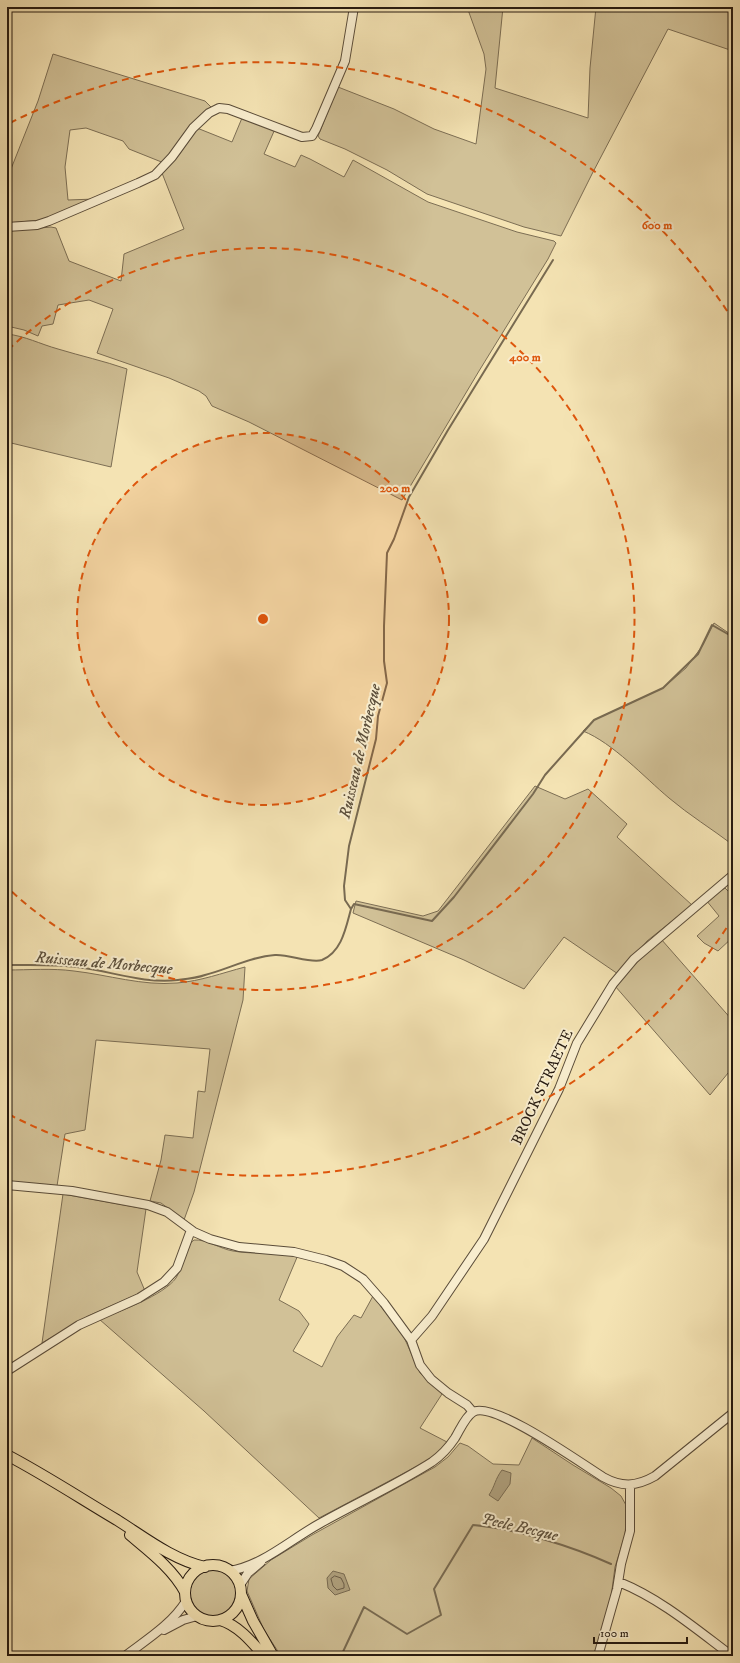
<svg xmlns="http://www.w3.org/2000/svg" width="740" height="1663" viewBox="0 0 740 1663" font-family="'IM FELL DW Pica',serif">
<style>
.green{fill:#d1c197;stroke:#7c6e54}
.water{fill:#ae9f7c;stroke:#786a51}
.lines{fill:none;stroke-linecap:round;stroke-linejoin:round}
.shore{stroke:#6a5c46;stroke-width:1}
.stream{stroke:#786a51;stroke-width:2}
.minor-casing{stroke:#5a4c39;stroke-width:10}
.major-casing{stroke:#261a10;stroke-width:12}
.minor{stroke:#f8edce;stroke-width:8}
.major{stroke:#f4e3b3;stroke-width:10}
.ring{fill:none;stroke:#de560c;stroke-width:2;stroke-dasharray:7 5}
.labels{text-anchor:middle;stroke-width:4;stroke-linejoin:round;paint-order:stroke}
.street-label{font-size:15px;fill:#261a10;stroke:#f8edce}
.water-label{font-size:16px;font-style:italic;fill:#5c4f3b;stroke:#f8edce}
.centre{fill:#de560c;stroke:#f8edce;stroke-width:2}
.ring-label{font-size:12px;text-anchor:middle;font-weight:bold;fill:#de560c;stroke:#f8edce;stroke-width:4;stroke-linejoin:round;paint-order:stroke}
</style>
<rect width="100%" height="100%" fill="#f4e3b3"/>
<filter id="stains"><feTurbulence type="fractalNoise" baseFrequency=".005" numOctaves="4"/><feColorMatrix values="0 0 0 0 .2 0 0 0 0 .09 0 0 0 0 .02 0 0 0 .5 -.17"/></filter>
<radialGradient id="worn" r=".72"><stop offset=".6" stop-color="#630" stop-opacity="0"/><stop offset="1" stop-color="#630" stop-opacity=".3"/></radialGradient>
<!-- green -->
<path class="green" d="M467 7H503L495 88 588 118 590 68 596 7H733V51L668 29 592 174 561 236 524 227 427 194 387 170 345 149 320 139 318 136 338 87 394 109 434 129 476 144 486 69 484 54Z
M53 54 205 101 211 107 191 126 164 163 129 149 123 141 86 128 70 130 65 167 68 200 95 199 42 220 7 223V179L38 101Z
M242 118 275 129 264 154 295 167 301 155 310 159 344 177 353 160 428 202 517 232 554 241 556 243 548 259 479 371 402 500 249 422 212 406 206 396 199 391 169 378 97 353 113 309 89 300 58 305 53 324 42 326 38 336 24 330 7 326V231L51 227 56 228 69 261 121 281 124 254 184 229 162 173 179 155 197 128 232 142Z
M7 334C25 336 40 344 58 349 81 356 104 361 127 369L111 467 7 442Z
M714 623 733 636V845C712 829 689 815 669 798 644 777 613 743 583 731L594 720 663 688 686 668 703 645Z
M535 786 565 799 588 789 627 824 617 837 692 905 647 941 618 974 564 937 524 989 464 960 353 913 356 901 423 916 438 911Z
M725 888 733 896V937L718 951 704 943 697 936 719 916 706 900Z
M661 939 733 1021V1067L710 1095 615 986 623 976Z
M245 967 243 1000 194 1192 184 1220 161 1203 150 1201 161 1160 165 1135 193 1138 198 1091 205 1092 210 1049 96 1040 85 1130 65 1134 57 1186 7 1182V970C29 970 52 968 74 971 109 975 142 986 177 983 201 981 222 973 245 967Z
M63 1194 146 1209 137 1272 145 1291 88 1316 42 1343Z
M194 1240C207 1239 220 1249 233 1251 254 1255 276 1251 298 1255L279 1300 299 1311 309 1324 293 1351 322 1367 337 1337 354 1315 361 1318 373 1296 403 1335 420 1373 442 1394 420 1428 447 1442 440 1451 425 1462 319 1518 204 1411 99 1319C119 1312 164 1295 176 1278 183 1267 183 1247 194 1240Z
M532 1438 573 1465 611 1488 621 1496 627 1507 625 1535 615 1567 610 1605 594 1656H281L264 1630 247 1591 249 1579 271 1560 312 1535 435 1467 448 1457 460 1443 468 1446 493 1464 519 1465Z
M190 1593a23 23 0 1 1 46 0a23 23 0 1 1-46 0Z"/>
<!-- water -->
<path class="water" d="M502 1470 511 1473 510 1484 498 1501 489 1495C495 1486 495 1479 502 1470Z
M333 1571 344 1574 350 1590 335 1595 328 1588 327 1578Z"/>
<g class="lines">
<!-- shore -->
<path class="shore" d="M335 1576 341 1578 344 1584V1588L337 1590 333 1586 331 1579Z"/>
<!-- stream -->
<path class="stream" d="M351 909 354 904 432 921 454 897 533 794 545 775 594 720 663 688 698 654 712 625 733 637
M7 965C30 965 54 964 77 967 111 971 143 984 178 980 187 979 197 978 205 975 228 969 250 957 275 955 289 954 311 964 322 960 342 952 346 927 351 909L345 900 344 886 349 846 376 739 378 716 387 683 384 661V626L387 553 394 539 409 497 448 430 553 260
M341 1656 364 1607 407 1634 441 1615 434 1589 473 1525C517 1529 571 1546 611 1564"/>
<defs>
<path id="minor" d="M7 227 37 225 49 221 138 183 155 175 172 157 193 128 209 113 219 108 228 109 302 137 312 136 316 129 345 61 354 7
M7 1185 72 1191 148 1205 167 1212 194 1232 210 1239 239 1247 294 1252 326 1260 343 1266 363 1279 384 1303 411 1340 420 1365 431 1379 448 1393 467 1405 473 1412
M411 1340 432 1316 484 1239 559 1089 577 1043 613 984 634 959 733 875
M7 1371 79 1325 139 1298 164 1282 177 1268 191 1230
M229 1571C262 1566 290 1540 319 1524 356 1503 396 1485 432 1462 442 1455 449 1447 455 1438 460 1430 465 1417 473 1412 493 1400 582 1464 603 1477 621 1487 636 1487 655 1476L733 1413
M619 1582C661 1599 696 1629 732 1656
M240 1585 248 1573 261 1562
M164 1630 183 1620 197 1616
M125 1656C146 1640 172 1624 186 1601
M598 1656 617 1589 621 1564 630 1531V1485"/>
<path id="major" d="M7 1455C45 1475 80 1498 117 1520 144 1537 173 1560 205 1567
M130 1535C149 1551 173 1569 185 1592
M185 1593a28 28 0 1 1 56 0a28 28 0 1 1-56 0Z
M241 1594 253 1621 273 1656
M220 1620C238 1625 252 1642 264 1656"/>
</defs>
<!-- minor casing -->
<use href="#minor" class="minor-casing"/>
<!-- major casing -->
<use href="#major" class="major-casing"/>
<!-- minor -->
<use href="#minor" class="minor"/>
<!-- major -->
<use href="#major" class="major"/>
</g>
<!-- distance rings -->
<circle cx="263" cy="619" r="186" fill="#de560c" fill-opacity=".12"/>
<g class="ring">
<circle cx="263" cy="619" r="186"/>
<path d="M8 350A371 371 0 1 1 8 888"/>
<path d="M733 918A557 557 0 0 1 10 1115M10 123A557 557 0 0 1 733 320"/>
</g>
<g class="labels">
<!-- street labels -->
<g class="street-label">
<text transform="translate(542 1087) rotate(-65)" y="5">BROCK STRAETE</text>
</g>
<!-- water labels -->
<g class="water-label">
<text transform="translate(359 751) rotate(-77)" y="6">Ruisseau de Morbecque</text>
<text transform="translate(104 962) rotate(5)" y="6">Ruisseau de Morbecque</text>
<text transform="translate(520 1526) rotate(13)" y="6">Peele Becque</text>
</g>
</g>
<circle cx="263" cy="619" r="6" class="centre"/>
<g class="ring-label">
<text x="657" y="229">600 m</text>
<text x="525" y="361">400 m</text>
<text x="395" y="492">200 m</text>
</g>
<!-- margin -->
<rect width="740" height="1663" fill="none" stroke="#f4e3b3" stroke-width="24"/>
<rect x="8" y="8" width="724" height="1647" fill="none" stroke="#261a10" stroke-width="2"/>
<rect x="12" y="12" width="716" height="1639" fill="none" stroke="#261a10"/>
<!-- scale -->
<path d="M594 1637v6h93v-6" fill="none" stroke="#261a10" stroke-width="2"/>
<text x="600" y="1637" font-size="12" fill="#261a10" stroke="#f8edce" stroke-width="3" paint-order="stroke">100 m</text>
<rect width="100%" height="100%" filter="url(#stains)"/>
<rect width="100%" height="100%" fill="url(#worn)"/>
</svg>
